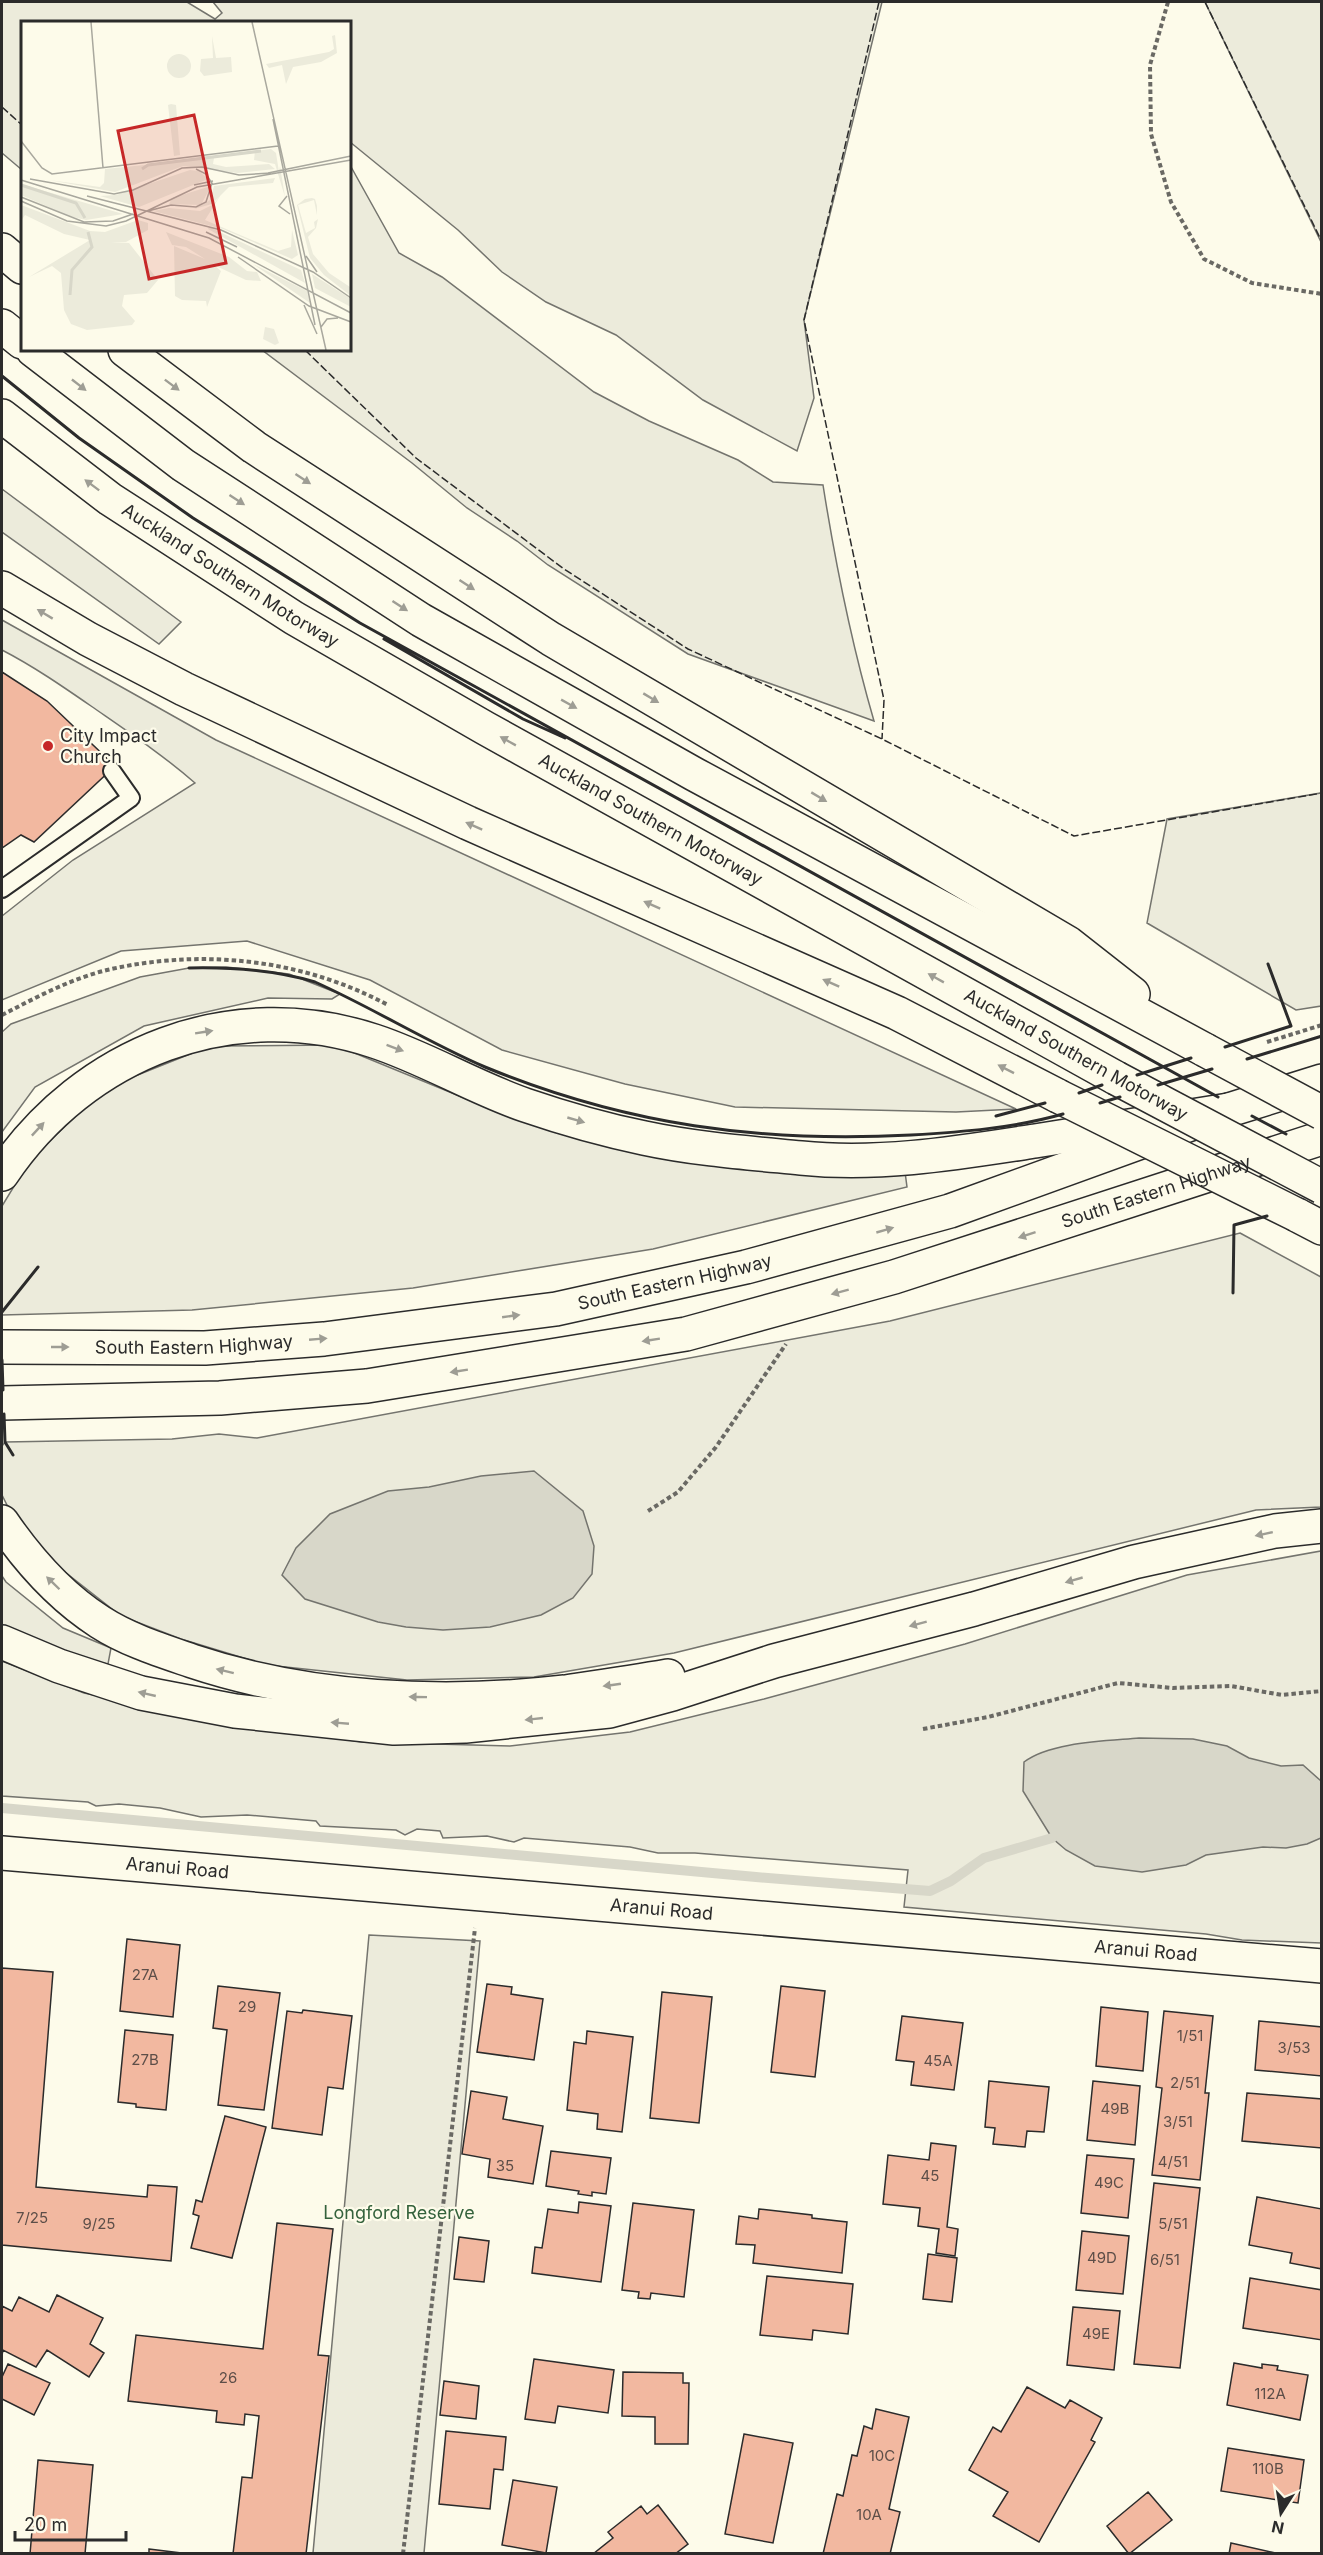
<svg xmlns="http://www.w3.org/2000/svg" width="1323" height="2555" viewBox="0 0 1323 2555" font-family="Inter,sans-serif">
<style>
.green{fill:#ecebdb;stroke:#74746e;stroke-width:1.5}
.water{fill:#d8d7c9;stroke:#74746e;stroke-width:1.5}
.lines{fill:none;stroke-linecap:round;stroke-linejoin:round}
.stream{stroke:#d8d7c9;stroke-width:10}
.building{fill:#f2b8a0;stroke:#2b2b2b;stroke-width:1.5}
.service-casing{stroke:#2b2b2b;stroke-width:20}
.tertiary-casing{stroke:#2b2b2b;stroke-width:36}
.primary-casing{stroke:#2b2b2b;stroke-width:36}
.motorway-casing{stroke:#2b2b2b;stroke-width:36}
.path{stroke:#6a6964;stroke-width:4;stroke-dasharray:4.5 3;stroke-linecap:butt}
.service{stroke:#fdfbea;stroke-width:16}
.tertiary{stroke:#fdfbea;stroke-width:33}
.primary{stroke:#fdfbea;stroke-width:33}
.motorway{stroke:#fdfbea;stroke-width:33}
.motorway-bridge-casing{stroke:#2b2b2b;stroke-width:36;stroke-linecap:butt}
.motorway-bridge{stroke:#fdfbea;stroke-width:33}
.fence{stroke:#2b2b2b;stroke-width:1.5;stroke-dasharray:8 3;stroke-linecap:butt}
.wall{stroke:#2b2b2b;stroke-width:3}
.oneway{fill:#9e9d94}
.poi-dot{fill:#c62828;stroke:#fdfbea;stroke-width:2}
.labels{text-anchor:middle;stroke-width:4.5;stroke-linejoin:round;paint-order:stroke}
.number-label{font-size:15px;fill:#5d4e48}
.street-label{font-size:18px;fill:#2b2b2b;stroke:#fdfbea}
.poi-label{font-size:18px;fill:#2b2b2b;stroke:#fdfbea;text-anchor:start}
.park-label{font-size:18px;fill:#34623c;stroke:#fdfbea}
.inset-river{fill:none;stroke:#d8d7c9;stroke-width:3}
.inset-road{fill:none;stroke:#a9a89e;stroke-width:1.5}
.view{fill:#c62828;fill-opacity:0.15;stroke:#c62828;stroke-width:3}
.inset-edge{fill:none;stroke:#2b2b2b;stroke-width:3}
</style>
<rect width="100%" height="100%" fill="#fdfbea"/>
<!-- green -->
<path class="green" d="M2 2H187L215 19 222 13 213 2H882L804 320 814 398 797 451 703 400 616 335 546 302 502 272 458 230 350 142V22H22V170L2 153Z
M1205 2H1321V242Z
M350 165 399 253 442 277 594 392 649 421 738 460 773 482 823 485C836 567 851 642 874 721L688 654 548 565 517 541 467 508 412 463 262 350H350Z
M2 489 181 622 159 644 2 532Z
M2 620 216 740 1016 1109 956 1112 735 1107 625 1084 502 1050 370 980 247 941 121 951 2 1000V916L73 860 195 783C163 755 127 731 91 706 62 686 33 666 2 650Z
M1321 793V1006L1296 1010 1147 923 1167 819Z
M226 967 289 974 340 994 332 999 268 998 144 1026 35 1087 2 1132V1032L11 1024 140 977 189 968Z
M335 1045 479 1104 606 1144 905 1172 907 1187 653 1249 413 1288 192 1310 2 1315V1206L30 1160 105 1088 210 1046Z
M1240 1233 1321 1277V1507L1256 1510 674 1653 534 1677 407 1680 267 1665 181 1639 121 1616 42 1554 7 1505 2 1495V1446L5 1442 172 1439 219 1434 257 1438 890 1321Z
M1321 1551V1943L1242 1940 1206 1934 904 1907 908 1870 695 1853H658L630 1847 524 1838 514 1842 487 1836 443 1838 440 1831 417 1829 405 1835 396 1830 320 1826 316 1821 247 1815 201 1817 160 1808 119 1804 96 1806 88 1802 2 1796V1661L84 1693 227 1722 362 1742 510 1746 630 1732 764 1699 965 1644 1187 1575Z
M2 1576 6 1582 63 1628 111 1648 108 1664 75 1658 2 1628Z
M369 1935 480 1941 424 2553H313Z"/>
<!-- water -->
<path class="water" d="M534 1471 583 1511 594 1546 592 1574 573 1598 541 1615 490 1627 443 1630 406 1627 378 1622 305 1599 282 1575 296 1548 330 1514 388 1491 429 1487 481 1476Z
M1139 1738 1193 1739 1227 1746 1249 1758 1281 1766 1303 1765 1321 1781V1838L1307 1844 1286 1848 1263 1847 1206 1855 1186 1865 1142 1872 1095 1866 1066 1850 1052 1838 1023 1791 1024 1762C1050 1742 1106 1741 1139 1738Z"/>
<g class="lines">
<!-- stream -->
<path class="stream" d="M2 1808 756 1877 930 1891 951 1881 984 1858 1052 1838"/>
</g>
<!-- building -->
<path class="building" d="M2 672 47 701 115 766 34 842 21 835 2 848Z
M127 1939 180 1945 173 2017 120 2011Z
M2 1968 53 1972 36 2187 147 2197 148 2185 177 2187 171 2261 2 2245Z
M487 1984 512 1987 511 1994 543 1999 534 2060 477 2052Z
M218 1986 280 1993 264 2110 218 2105 227 2030 213 2028Z
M781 1986 825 1991 815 2077 771 2072Z
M662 1992 712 1997 699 2123 650 2118Z
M1101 2007 1148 2012 1143 2071 1096 2066Z
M303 2010 352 2016 343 2089 328 2087 322 2135 272 2128 287 2011 302 2013Z
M1164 2011 1213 2016 1205 2093H1209L1200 2180 1152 2175 1162 2088 1156 2087Z
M902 2016 963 2023 954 2090 911 2085 914 2062 896 2060Z
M1259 2021 1322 2027V2076L1255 2070Z
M125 2030 173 2035 166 2110 136 2107V2104L118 2102Z
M587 2031 633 2037 622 2132 597 2129 598 2114 567 2110 574 2042 586 2044Z
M989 2081 1049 2087 1044 2132 1027 2131 1025 2147 993 2144 995 2128 985 2127Z
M1093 2081 1140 2086 1135 2145 1087 2140Z
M471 2091 507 2097 503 2119 543 2126 533 2184 488 2177 490 2159 462 2154Z
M1247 2093 1322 2099V2148L1242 2141Z
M225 2116 266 2127 232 2258 191 2248 199 2216 193 2214 196 2200 202 2202Z
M931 2143 956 2146 947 2227 958 2229 955 2256 936 2253 939 2229 918 2226 920 2208 883 2204 888 2155 929 2160Z
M551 2151 611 2158 606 2194 592 2192V2196L578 2194 579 2191 546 2186Z
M1087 2155 1134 2159 1128 2218 1081 2213Z
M1154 2183 1200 2188 1180 2368 1134 2364Z
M1257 2197 1322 2209V2269L1290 2263 1292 2253 1249 2245Z
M579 2202 611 2206 601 2282 532 2273 535 2247 542 2248 548 2209 578 2213Z
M633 2203 694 2210 684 2297 651 2293 650 2299 638 2298 639 2292 622 2290Z
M759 2209 812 2215V2218L847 2222 842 2273 753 2263 755 2245 736 2244 739 2216 758 2219Z
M277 2223 333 2229 318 2355 329 2356 306 2554H233L242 2477 252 2478 259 2416 245 2414 244 2425 216 2422 217 2411 128 2401 136 2335 263 2349Z
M1082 2231 1129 2236 1123 2294 1076 2290Z
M459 2237 489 2241 484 2282 454 2279Z
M928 2254 957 2258 952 2302 923 2299Z
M767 2276 853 2284 848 2334 813 2330 812 2340 760 2335Z
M1250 2278 1322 2290V2340L1243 2328Z
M57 2295 103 2318 90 2344 104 2353 89 2377 47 2350 36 2367 3 2350 2 2355V2306L12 2311 19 2297 49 2312Z
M1073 2307 1120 2311 1114 2370 1067 2365Z
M534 2359 614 2370 608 2413 558 2406 555 2423 525 2419Z
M1234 2363 1262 2368V2364L1278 2366 1277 2370 1308 2375 1300 2420 1227 2405Z
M8 2364 50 2383 34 2415 2 2399V2377Z
M623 2372 683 2373V2383H689L688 2444H655V2417L622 2416Z
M444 2381 479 2386 476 2419 440 2415Z
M1027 2387 1065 2408 1070 2400 1102 2418 1091 2440 1095 2442 1039 2542 993 2516 1008 2492 969 2470 993 2427 1001 2432Z
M876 2409 909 2417 889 2509 900 2512 890 2554H823L837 2494 843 2496 852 2455 857 2456 864 2426 872 2429Z
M446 2431 506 2437 503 2470 494 2469 490 2509 439 2504Z
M744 2434 793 2443 773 2543 725 2534Z
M1228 2448 1304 2460 1298 2503 1221 2491Z
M38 2460 93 2465 85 2554H30Z
M513 2480 557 2487 546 2553 502 2545Z
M1148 2492 1172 2520 1129 2554 1107 2526Z
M658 2505 688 2544 675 2554H593L613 2538 608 2532 641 2506 647 2514Z
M1231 2543 1280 2554H1229Z
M149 2549 181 2553V2554H149Z"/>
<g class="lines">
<defs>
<path id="service" d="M2 889 131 798 112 771"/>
<g id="tertiary">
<path id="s1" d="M2 1853 1322 1966"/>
</g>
<g id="primary">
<path id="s2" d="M2 1347 205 1348 324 1339 556 1309 746 1267 950 1211 1229 1110 1322 1081"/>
<path id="s3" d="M2 1403 220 1398 367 1386 686 1334 894 1277 1322 1138"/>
</g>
<g id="motorway">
<path d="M2 250 22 267"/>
<path d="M2 326 22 342"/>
<path d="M33 350 183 465 421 620 694 774 1205 1050"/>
<path d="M125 350 254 447 551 639 1068 943 1133 994"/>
<path id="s4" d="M2 416 110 499 294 618 485 728 1116 1078"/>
<path d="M2 588 88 639 184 689 468 823 897 1013 1058 1096"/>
<path d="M2 1174C84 1052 232 994 374 1041 426 1058 473 1087 525 1105 563 1118 605 1130 644 1138 695 1149 749 1153 801 1158 880 1166 957 1153 1035 1141 1100 1131 1164 1120 1229 1110"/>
<path d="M1297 1215 1322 1228"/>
<path d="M2 1522C28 1560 61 1597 100 1622 128 1640 160 1650 192 1661 309 1700 442 1706 565 1692 599 1687 634 1682 668 1676"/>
<path d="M2 1642 59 1666 141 1693 235 1711 394 1728 465 1726 609 1711 672 1694 774 1661 974 1609 1134 1562 1275 1531 1322 1526"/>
</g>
</defs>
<!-- service casing -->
<use href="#service" class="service-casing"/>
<!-- tertiary casing -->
<use href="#tertiary" class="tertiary-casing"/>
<!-- primary casing -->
<use href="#primary" class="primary-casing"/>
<!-- motorway casing -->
<use href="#motorway" class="motorway-casing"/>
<!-- path -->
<path class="path" d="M1168 2 1150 65 1151 134 1171 202 1204 259 1252 283 1322 294
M2 1015C35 998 70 979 107 970 202 948 302 959 388 1005
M1267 1042 1322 1025
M648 1511 678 1492 716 1447 786 1344
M923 1729 988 1717 1118 1683 1173 1688 1231 1686 1282 1695 1322 1691
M403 2554 475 1928"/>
<!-- service -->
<use href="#service" class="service"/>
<!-- tertiary -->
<use href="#tertiary" class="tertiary"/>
<!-- primary -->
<use href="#primary" class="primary"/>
<!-- motorway -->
<use href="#motorway" class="motorway"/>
<defs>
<path id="motorway-bridge" d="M1205 1050 1322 1113
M1116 1078 1322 1187
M1058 1096 1297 1215"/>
</defs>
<!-- motorway-bridge casing -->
<use href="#motorway-bridge" class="motorway-bridge-casing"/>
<!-- motorway-bridge -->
<use href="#motorway-bridge" class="motorway-bridge"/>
<!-- fence -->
<path class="fence" d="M879 2 804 320 884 700 882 739
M1205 2 1322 242
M2 107 22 125
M305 350 416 458 564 569 688 649 882 739 1074 836 1322 793"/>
<!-- wall -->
<path class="wall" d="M2 376 79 438 193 518 360 623 1218 1097
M384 639 523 719 565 738
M189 968C232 967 274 970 315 982 373 1008 427 1042 485 1067 626 1125 760 1143 911 1135 962 1132 1014 1128 1063 1114
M1225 1047 1291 1026 1268 964
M1247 1059 1322 1036
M1137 1075 1191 1058
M1158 1085 1212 1069
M1079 1093 1102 1085
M1100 1103 1120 1097
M996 1116 1045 1103
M1252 1116 1286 1134
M1233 1293 1234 1225 1267 1216
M2 1312 38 1267
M2 1360 3 1390
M4 1414 5 1442 13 1455"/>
</g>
<!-- one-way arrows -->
<defs><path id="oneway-solid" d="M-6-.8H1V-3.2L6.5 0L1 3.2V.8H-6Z" transform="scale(1.5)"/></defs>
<g class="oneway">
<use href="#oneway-solid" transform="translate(79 385) rotate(38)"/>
<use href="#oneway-solid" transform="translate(172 385) rotate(37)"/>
<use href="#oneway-solid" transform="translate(303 479) rotate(33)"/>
<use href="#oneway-solid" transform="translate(92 485) rotate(-143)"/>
<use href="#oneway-solid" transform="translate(237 500) rotate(33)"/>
<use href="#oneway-solid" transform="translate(467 585) rotate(33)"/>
<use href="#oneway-solid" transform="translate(400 606) rotate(33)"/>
<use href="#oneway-solid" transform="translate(45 614) rotate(-149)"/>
<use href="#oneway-solid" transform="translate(651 698) rotate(31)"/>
<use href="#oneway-solid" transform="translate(569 704) rotate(29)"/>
<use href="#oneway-solid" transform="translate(508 741) rotate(-151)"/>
<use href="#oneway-solid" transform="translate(819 797) rotate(31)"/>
<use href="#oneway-solid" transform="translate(474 826) rotate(-156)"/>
<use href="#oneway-solid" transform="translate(652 905) rotate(-156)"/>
<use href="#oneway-solid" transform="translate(936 978) rotate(-151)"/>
<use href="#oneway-solid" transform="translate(831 983) rotate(-156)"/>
<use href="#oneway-solid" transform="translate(204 1032) rotate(-9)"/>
<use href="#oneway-solid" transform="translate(395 1048) rotate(20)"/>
<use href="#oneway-solid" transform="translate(1006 1069) rotate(-153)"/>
<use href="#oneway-solid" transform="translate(576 1120) rotate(16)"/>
<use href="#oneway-solid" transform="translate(38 1129) rotate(-47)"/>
<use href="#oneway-solid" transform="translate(885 1230) rotate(-16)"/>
<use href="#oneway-solid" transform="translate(1027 1235) rotate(162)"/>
<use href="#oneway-solid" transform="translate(840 1292) rotate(165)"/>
<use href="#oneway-solid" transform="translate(511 1316) rotate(-8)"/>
<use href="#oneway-solid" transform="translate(318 1339) rotate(-5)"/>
<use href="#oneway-solid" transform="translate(651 1340) rotate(171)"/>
<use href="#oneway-solid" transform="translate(60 1347)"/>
<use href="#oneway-solid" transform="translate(459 1371) rotate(171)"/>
<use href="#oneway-solid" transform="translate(1264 1534) rotate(168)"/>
<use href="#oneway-solid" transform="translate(1074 1580) rotate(164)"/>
<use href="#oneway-solid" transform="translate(53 1583) rotate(-136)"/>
<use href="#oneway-solid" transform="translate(918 1624) rotate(165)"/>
<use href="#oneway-solid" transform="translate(225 1671) rotate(-166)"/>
<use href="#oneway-solid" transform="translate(612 1685) rotate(172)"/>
<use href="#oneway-solid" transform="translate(147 1694) rotate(-167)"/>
<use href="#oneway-solid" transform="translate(418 1697) rotate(-179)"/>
<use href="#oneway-solid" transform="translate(534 1719) rotate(174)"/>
<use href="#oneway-solid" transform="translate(340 1723) rotate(-175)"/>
</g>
<!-- markers -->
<circle class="poi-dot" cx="48" cy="746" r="6"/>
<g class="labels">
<!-- number labels -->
<g class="number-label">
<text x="145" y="1980">27A</text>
<text x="247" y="2012">29</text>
<text x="1190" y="2041">1/51</text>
<text x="1294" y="2053">3/53</text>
<text x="145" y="2065">27B</text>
<text x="938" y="2066">45A</text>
<text x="1185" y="2088">2/51</text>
<text x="1115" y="2114">49B</text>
<text x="1178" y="2127">3/51</text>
<text x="1173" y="2167">4/51</text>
<text x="505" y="2171">35</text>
<text x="930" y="2181">45</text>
<text x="1109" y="2188">49C</text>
<text x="32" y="2223">7/25</text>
<text x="99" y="2229">9/25</text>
<text x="1173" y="2229">5/51</text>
<text x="1102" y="2263">49D</text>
<text x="1165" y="2265">6/51</text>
<text x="1096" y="2339">49E</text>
<text x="228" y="2383">26</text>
<text x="1270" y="2399">112A</text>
<text x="882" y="2461">10C</text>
<text x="1268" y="2474">110B</text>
<text x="869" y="2520">10A</text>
</g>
<!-- street labels -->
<g class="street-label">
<text dy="6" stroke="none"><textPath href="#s4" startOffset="279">Auckland Southern Motorway</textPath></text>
<text dy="6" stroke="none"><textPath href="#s4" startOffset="765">Auckland Southern Motorway</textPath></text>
<text transform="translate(1076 1055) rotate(29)" y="6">Auckland Southern Motorway</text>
<text dy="6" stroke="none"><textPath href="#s3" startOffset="1180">South Eastern Highway</textPath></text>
<text dy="6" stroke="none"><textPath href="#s2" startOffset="678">South Eastern Highway</textPath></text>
<text dy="6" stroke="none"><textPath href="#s2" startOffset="192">South Eastern Highway</textPath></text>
<text dy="6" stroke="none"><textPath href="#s1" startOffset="176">Aranui Road</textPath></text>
<text dy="6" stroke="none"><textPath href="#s1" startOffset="662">Aranui Road</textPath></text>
<text dy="6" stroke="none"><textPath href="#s1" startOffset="1148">Aranui Road</textPath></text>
</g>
<!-- poi labels -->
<g class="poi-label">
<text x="60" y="742">City Impact<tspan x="60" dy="21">Church</tspan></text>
</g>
<!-- park labels -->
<g class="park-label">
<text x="399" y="2219">Longford Reserve</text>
</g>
</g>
<!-- overview -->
<g transform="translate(21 21)">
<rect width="330" height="330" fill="#fdfbea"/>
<path d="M314 14 316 32 300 41 272 46 265 63 261 44 248 47 245 43 308 31 313 28 311 15ZM191 15 195 37 210 36 211 51 183 55 179 50 180 38 192 37ZM146 45a12 12 0 1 1 24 0a12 12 0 1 1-24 0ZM150 83 155 84 159 134 153 135 147 84ZM250 128 255 132 258 151 259 145 264 176 254 143 233 139 234 130ZM193 137 192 143 205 146 248 143 254 148 217 152 162 145 94 171 28 159 79 166 83 162 84 148ZM169 149 178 150 187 158 118 186 79 175 95 174ZM254 157 252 162 208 166 191 183 173 188 189 179 193 165ZM0 163 102 193 65 199 48 195 0 174ZM190 165 180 184 148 183 151 177ZM201 172 184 199 257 230 270 226 271 209 277 234 271 238 202 208 132 190 148 187 179 190 193 183ZM284 178 291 177 294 178 296 185V194L293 179 277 184 285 212 294 207 293 201 297 198 295 207 287 216 292 233 308 252 329 266 330 275 303 254 289 237 276 184ZM0 184 69 210 84 211 117 199 127 202V209L105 221H90L108 222 137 259 126 272 103 274 101 285 114 300 111 304 66 309 50 303 43 289 40 252 31 245 8 256 69 219 43 213 4 194 0 200ZM188 206 280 249 284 262 187 208ZM145 211 208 236 226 250 236 251 240 260 225 259 193 244 200 250 186 286 185 280 161 279 154 275 153 225 184 238 165 226 151 224ZM232 243 286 270 289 282ZM291 253 330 278V286L294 267ZM244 306 253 308 258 322 254 324 242 318Z" fill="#ecebdb"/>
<path class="inset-river" d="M121 148 127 144 240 130M0 164 55 182 64 197M49 274 51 249 71 226 67 211"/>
<path class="inset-road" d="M70 1 82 147M231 1 305 329M252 98 294 304M0 120 21 147 31 153 257 125M247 152 330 135M9 158 93 173 112 169 161 147 181 146 218 154 250 152M0 159 188 217 330 292M173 164 192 160M66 175 200 209 292 251 330 277M266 175 258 185 269 193M0 176 63 201 92 200 112 193M0 180 46 200 85 205 105 200 176 166 330 139M127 190 150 184 175 186 185 181 191 162 185 153 175 148M185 211 216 226M285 235 296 251M217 236 288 285 330 301M283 284 296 313M300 306 306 298 317 297"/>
<path class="view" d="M173 94 205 242 128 258 97 110Z"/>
<rect width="330" height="330" class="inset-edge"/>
</g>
<!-- border -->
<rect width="1323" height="2555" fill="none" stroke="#2b2b2b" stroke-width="6"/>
<!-- north arrow -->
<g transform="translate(1281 2513) rotate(192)" stroke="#fdfbea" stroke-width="4.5" paint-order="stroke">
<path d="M0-4.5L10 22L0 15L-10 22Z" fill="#2b2b2b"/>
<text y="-9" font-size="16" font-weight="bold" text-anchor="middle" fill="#2b2b2b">N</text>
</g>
<!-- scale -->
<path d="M15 2531v9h111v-9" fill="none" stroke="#2b2b2b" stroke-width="3"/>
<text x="24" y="2531" font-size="18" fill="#2b2b2b" stroke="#fdfbea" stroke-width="4.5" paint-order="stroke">20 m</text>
</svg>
